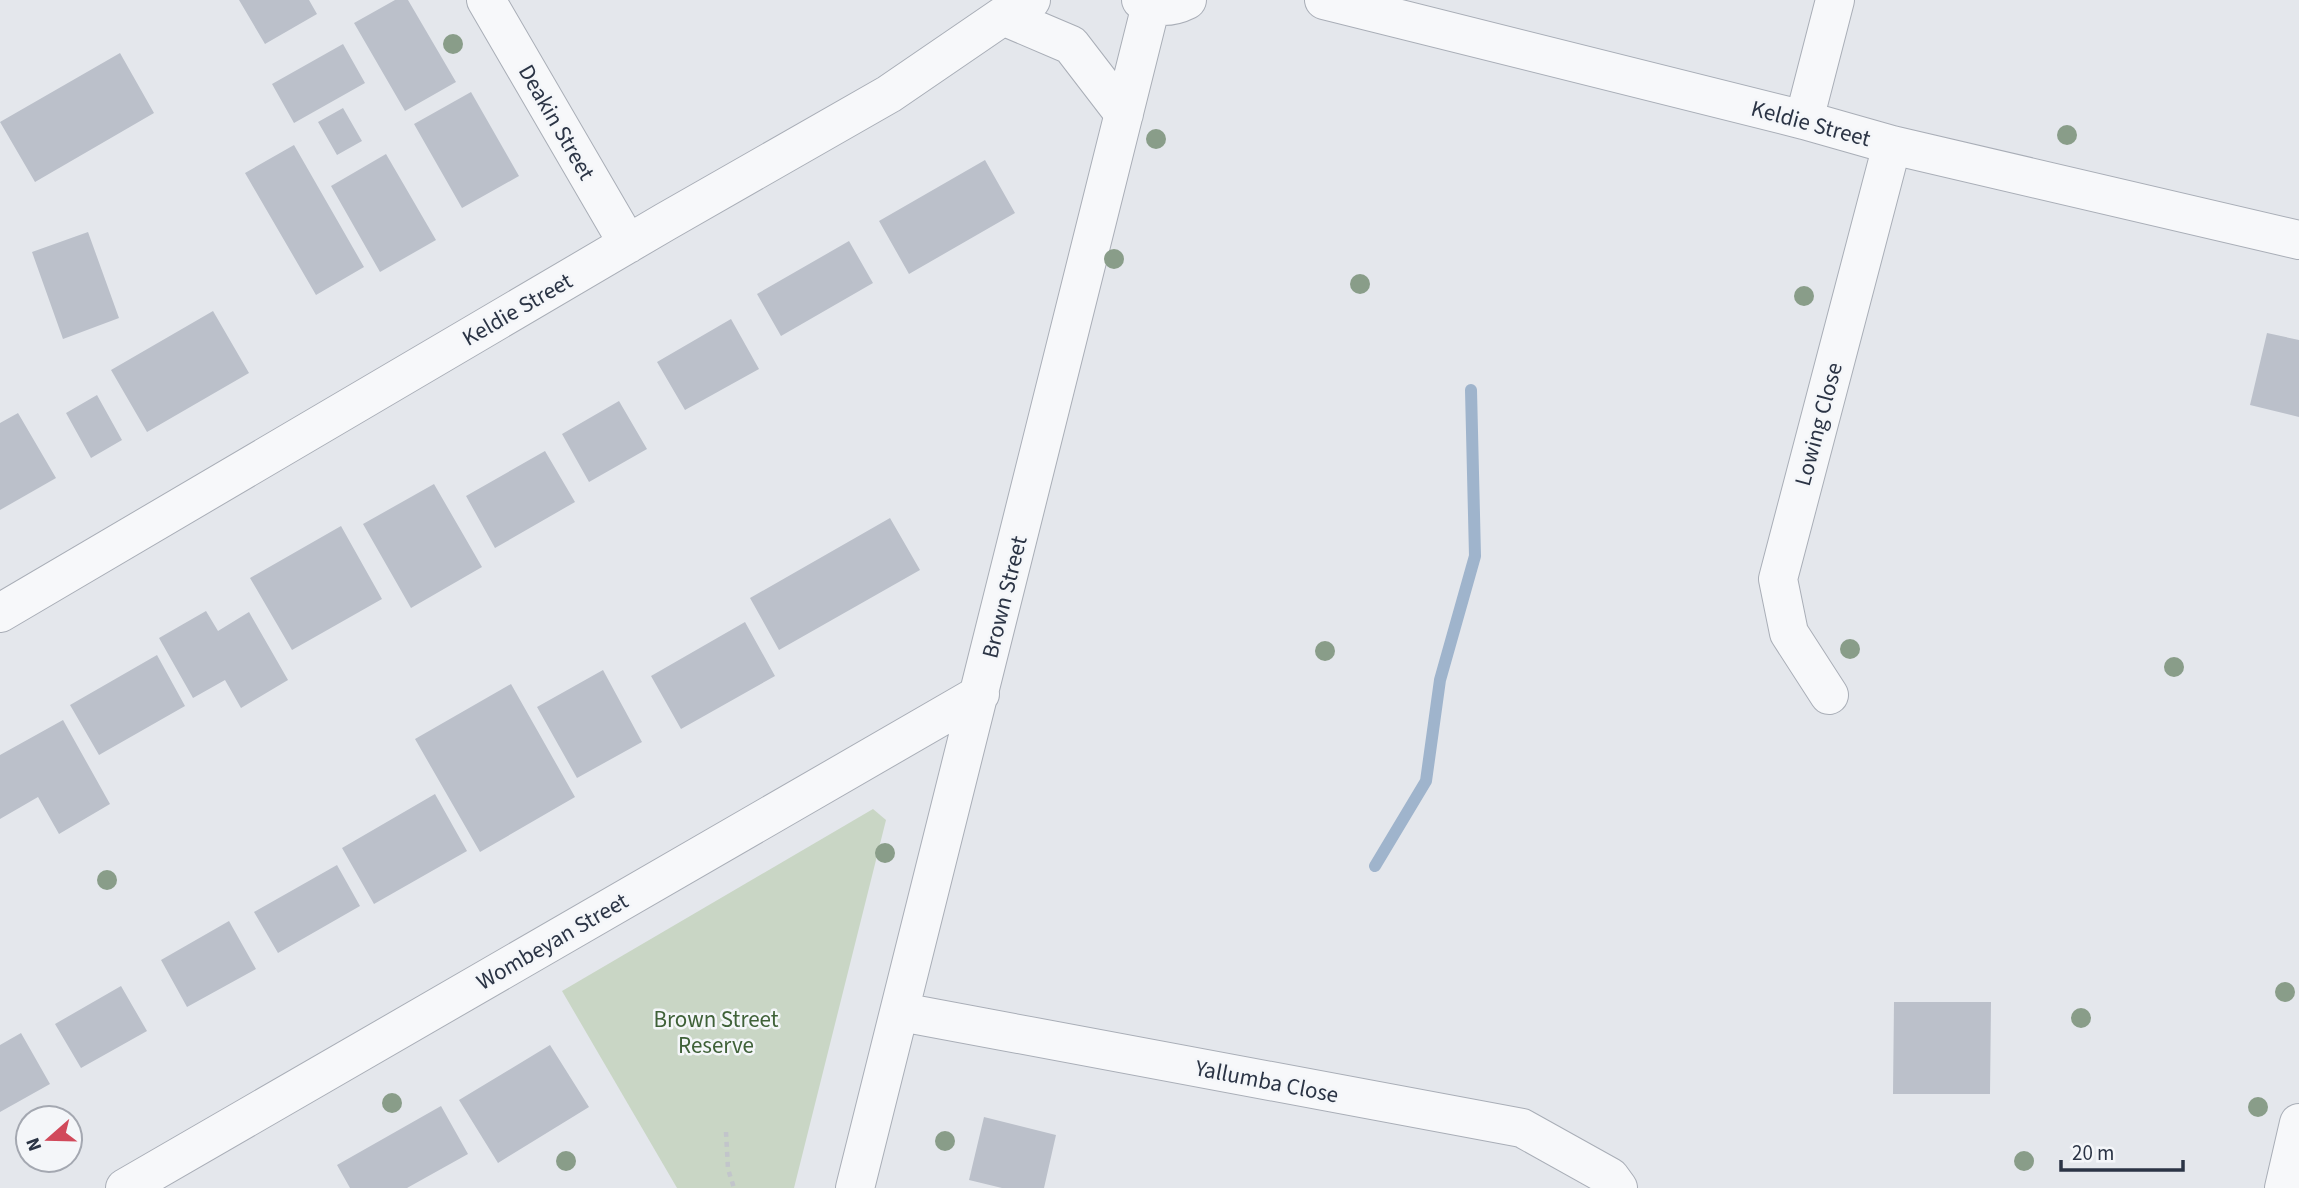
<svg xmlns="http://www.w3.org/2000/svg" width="2299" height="1188" viewBox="0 0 2299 1188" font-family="'Source Sans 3',sans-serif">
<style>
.green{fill:#c9d6c5}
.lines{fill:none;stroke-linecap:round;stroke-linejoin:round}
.stream{stroke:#9fb4cc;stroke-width:12}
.building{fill:#bbc0ca}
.minor-casing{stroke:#a9aeb7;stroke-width:40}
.path{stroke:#c2c5cb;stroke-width:4.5;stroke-dasharray:5 5;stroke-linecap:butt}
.minor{stroke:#f7f8fa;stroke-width:38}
.tree{fill:#899d89}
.labels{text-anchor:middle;stroke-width:5;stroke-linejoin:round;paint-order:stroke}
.street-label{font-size:23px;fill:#2b3445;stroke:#f4f6f9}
.park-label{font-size:23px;fill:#3f6138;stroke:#f4f6f9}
</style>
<rect width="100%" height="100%" fill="#e4e7ec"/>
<!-- green -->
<path class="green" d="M873 809 886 820 794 1188H677L562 991Z"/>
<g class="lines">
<!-- stream -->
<path class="stream" d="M1375 866 1426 781 1440 680 1475 556 1471 390"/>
</g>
<!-- building -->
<path class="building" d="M239 0H309L317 14 265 44Z
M395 0H408L456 82 405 111 354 23Z
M343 44 365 83 294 123 272 84Z
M120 53 154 113 35 182 0 122Z
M471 92 519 176 462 208 414 124Z
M343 108 362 141 337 155 318 122Z
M294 145 364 267 316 295 245 173Z
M386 154 436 240 380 272 331 186Z
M985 160 1015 213 909 274 879 221Z
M88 232 119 318 63 339 32 252Z
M849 241 873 283 781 336 757 294Z
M213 311 249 373 147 432 111 370Z
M731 319 759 369 685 410 657 362Z
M2267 333 2299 340V417L2250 405Z
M97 395 122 440 91 458 66 413Z
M619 401 647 449 589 482 562 434Z
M18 413 56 478 0 510V423Z
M545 451 575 502 495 548 466 496Z
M434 484 482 567 411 608 363 524Z
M890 518 920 570 779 650 750 598Z
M341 526 382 599 292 650 250 578Z
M206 611 218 631 249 612 288 680 241 708 225 680 193 698 159 638Z
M745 622 775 676 681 729 651 676Z
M157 655 185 706 99 755 70 705Z
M603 670 642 742 577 778 537 707Z
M511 684 575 797 480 852 415 739Z
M63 720 110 804 59 834 38 797 0 819V755Z
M435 794 467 851 374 904 342 848Z
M337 865 360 906 278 953 254 912Z
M229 921 256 969 187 1007 161 960Z
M121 986 147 1031 81 1068 55 1024Z
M1894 1002H1991L1990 1094H1893Z
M21 1033 50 1084 0 1112V1045Z
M550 1045 589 1107 498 1163 459 1100Z
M441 1106 468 1154 407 1188H350L337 1165Z
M984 1117 1056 1135 1044 1188H1002L969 1180Z"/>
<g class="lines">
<defs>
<path id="minor" d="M486 0 628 244
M1141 0C1156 8 1171 8 1187 0
M1324 0 1804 120 1892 145 2299 240
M1003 16 1071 45 1124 114
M1804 120 1835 0
M0 613 665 222 889 94 1003 16 1031 0
M1829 695 1789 633 1778 579 1892 145
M901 1012 1522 1128 1610 1177 1618 1188
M125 1188 980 694
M855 1188 1151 5
M2284 1188 2299 1123"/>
</defs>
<!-- minor casing -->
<use href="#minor" class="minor-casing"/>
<!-- path -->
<path class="path" d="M726 1132 728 1169 734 1188"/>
<!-- minor -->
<use href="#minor" class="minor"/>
</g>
<!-- trees -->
<g class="tree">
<circle cx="453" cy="44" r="10"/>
<circle cx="2067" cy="135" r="10"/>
<circle cx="1156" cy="139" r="10"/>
<circle cx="1114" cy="259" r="10"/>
<circle cx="1360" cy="284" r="10"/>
<circle cx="1804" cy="296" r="10"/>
<circle cx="1850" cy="649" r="10"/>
<circle cx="1325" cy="651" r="10"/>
<circle cx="2174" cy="667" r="10"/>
<circle cx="885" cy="853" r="10"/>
<circle cx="107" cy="880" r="10"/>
<circle cx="2285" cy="992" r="10"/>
<circle cx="2081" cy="1018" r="10"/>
<circle cx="392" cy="1103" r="10"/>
<circle cx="2258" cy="1107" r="10"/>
<circle cx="945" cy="1141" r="10"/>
<circle cx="566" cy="1161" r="10"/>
<circle cx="2024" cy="1161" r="10"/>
</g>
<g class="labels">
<!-- street labels -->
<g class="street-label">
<text transform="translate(557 122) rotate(60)" y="8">Deakin Street</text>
<text transform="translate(1811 123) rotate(15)" y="8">Keldie Street</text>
<text transform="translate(517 309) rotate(-30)" y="8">Keldie Street</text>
<text transform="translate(1818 424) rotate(-75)" y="8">Lowing Close</text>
<text transform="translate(1004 597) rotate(-76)" y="8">Brown Street</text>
<text transform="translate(552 941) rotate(-30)" y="8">Wombeyan Street</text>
<text transform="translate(1267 1081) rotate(11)" y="8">Yallumba Close</text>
</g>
<!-- park labels -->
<g class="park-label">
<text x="716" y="1027">Brown Street<tspan x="716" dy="26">Reserve</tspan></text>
</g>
</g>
<!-- north arrow -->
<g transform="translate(49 1139) rotate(250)"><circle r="33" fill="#f4f6f9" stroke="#a4a8b1" stroke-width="2"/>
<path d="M0-5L12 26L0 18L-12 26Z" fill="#d1495b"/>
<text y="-10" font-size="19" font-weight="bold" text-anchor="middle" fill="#2b3445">N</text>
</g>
<!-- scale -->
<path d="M2061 1160v10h122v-10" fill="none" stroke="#2b3445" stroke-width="3.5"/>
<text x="2072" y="1160" font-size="21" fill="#2b3445" stroke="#f4f6f9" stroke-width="5" paint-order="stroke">20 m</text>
</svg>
